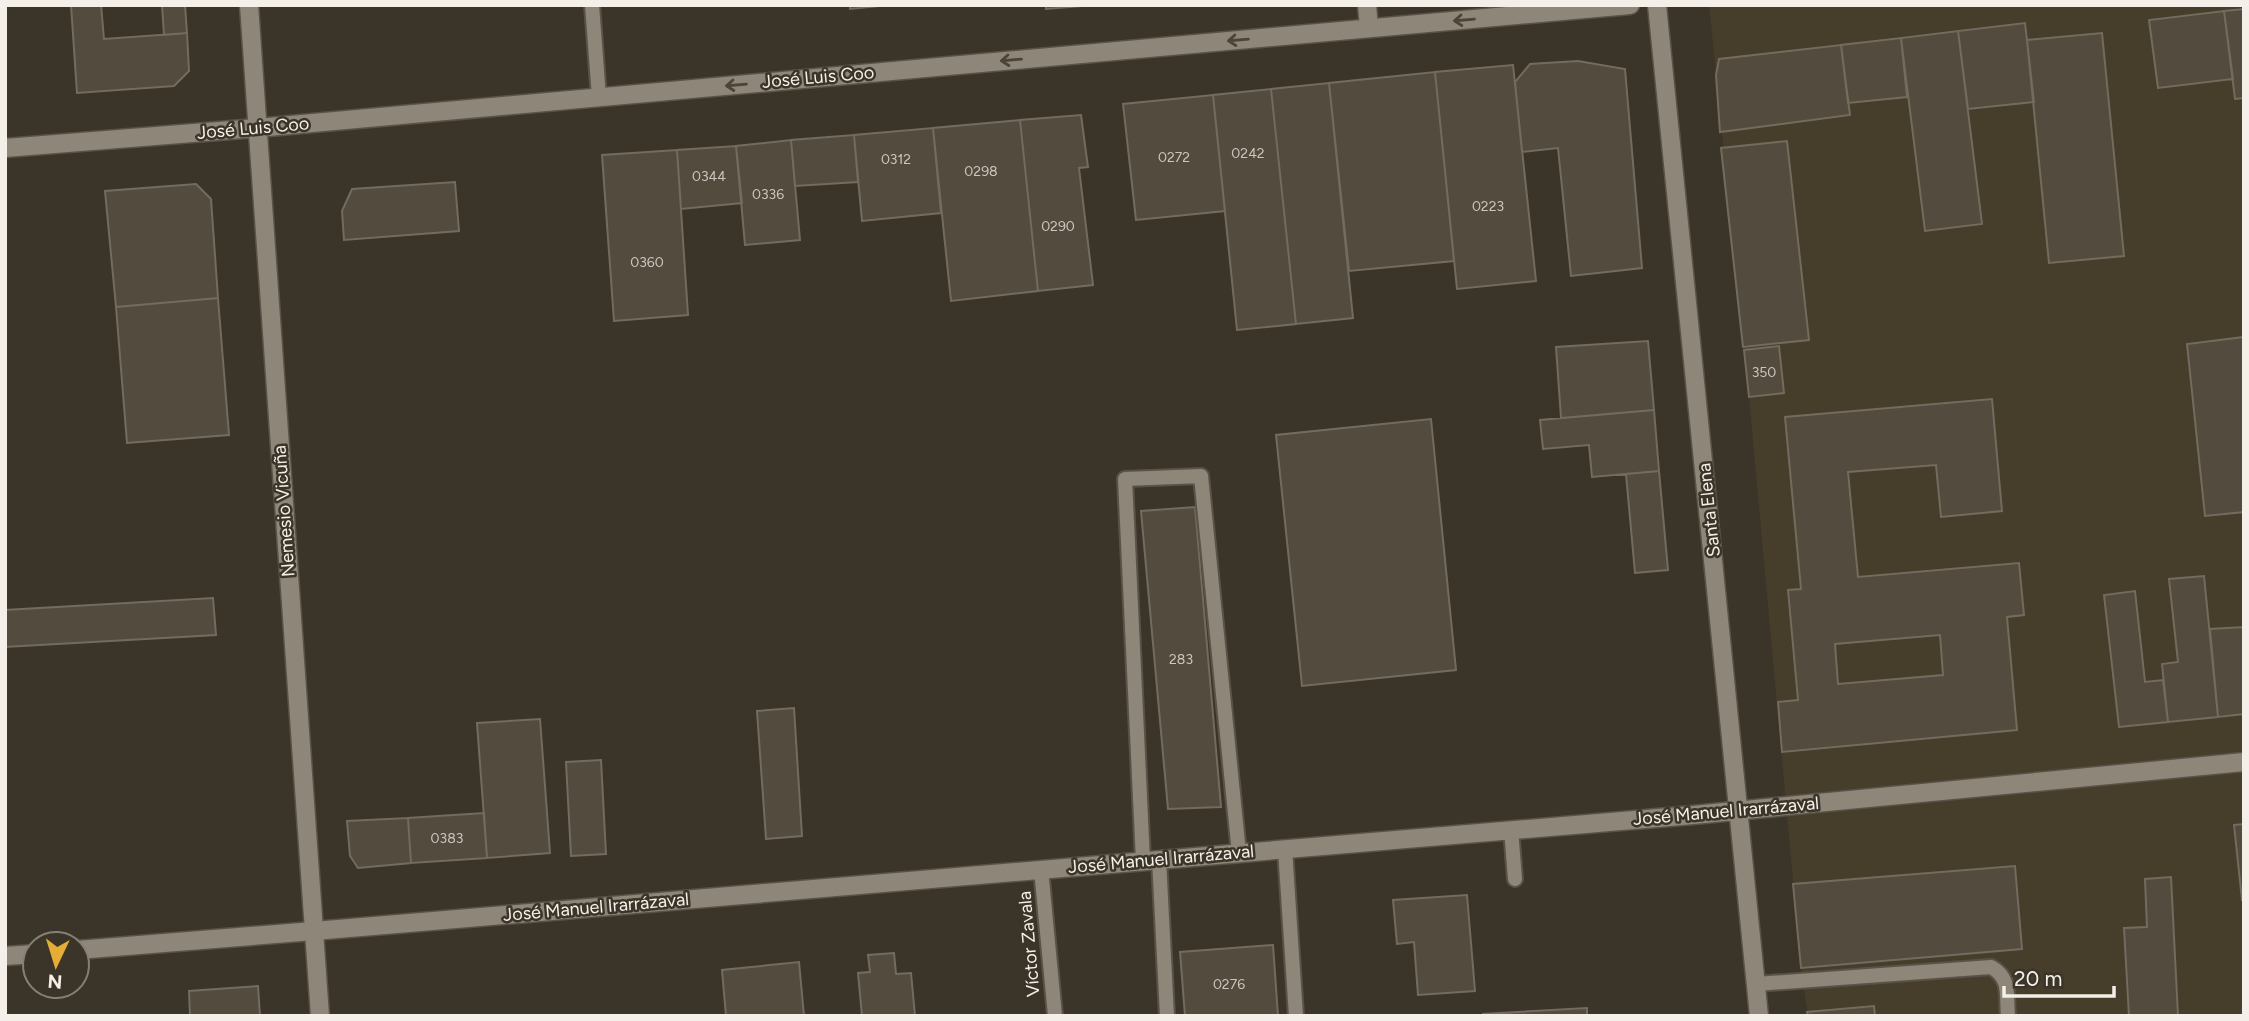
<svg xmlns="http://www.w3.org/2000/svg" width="2249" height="1021" viewBox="0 0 2249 1021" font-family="Figtree,sans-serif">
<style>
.built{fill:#473d2b}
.building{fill:#524b3e;stroke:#736b5e;stroke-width:2;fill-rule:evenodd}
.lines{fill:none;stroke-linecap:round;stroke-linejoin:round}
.service-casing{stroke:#595248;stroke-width:18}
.minor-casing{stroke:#595248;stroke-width:21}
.tertiary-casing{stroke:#595248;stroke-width:21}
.service{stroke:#8e8678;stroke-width:14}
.minor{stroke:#8e8678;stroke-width:18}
.tertiary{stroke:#8e8678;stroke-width:18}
.oneway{stroke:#4c4438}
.labels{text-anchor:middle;stroke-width:5;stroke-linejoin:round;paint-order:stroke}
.number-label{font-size:14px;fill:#ccc6be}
.street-label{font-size:18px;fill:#f4efe8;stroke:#3b3428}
</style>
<rect width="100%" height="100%" fill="#3b3428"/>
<!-- built -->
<path class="built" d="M1709 5H2244V1016H1808L1801 968 1749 397Z"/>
<!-- building -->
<path class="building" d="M71 5H101L104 39 187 33 189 71 174 86 77 93Z
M162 5H185L187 33 164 35Z
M850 5H890L850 9Z
M1046 5H1095L1046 9Z
M2244 9V98L2235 99 2224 11Z
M2224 11 2233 79 2158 88 2149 20Z
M2025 23 2034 102 1968 109 1958 31Z
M1958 31 1982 224 1925 231 1901 38Z
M2102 33 2124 256 2049 263 2027 40Z
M1901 38 1907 97 1848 103 1841 45Z
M1841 45 1850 115 1720 132 1716 75 1719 59Z
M1578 61 1625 69 1642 268 1571 276 1558 148 1522 152 1515 82 1530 64Z
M1513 65 1536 281 1457 289 1435 72Z
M1435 72 1454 261 1349 271 1329 83Z
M1329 83 1353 318 1296 324 1271 89Z
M1271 89 1296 324 1237 330 1213 95Z
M1213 95 1225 211 1136 220 1123 104Z
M1081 115 1088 167 1079 168 1093 285 1038 291 1020 120Z
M1020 120 1038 291 951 301 933 128Z
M933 128 941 213 862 221 854 135Z
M854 135 858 182 795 186 791 140Z
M791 140 800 240 745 245 736 146Z
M1787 141 1809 340 1743 347 1721 148Z
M736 146 742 203 681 209 677 150Z
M677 150 688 315 614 321 602 155Z
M455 182 459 231 344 240 342 211 352 189Z
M196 184 211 199 218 298 116 307 105 191Z
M218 298 229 435 127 443 116 307Z
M2244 337V512L2205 516 2187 344Z
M1648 341 1654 410 1561 418 1556 347Z
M1779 346 1784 393 1749 397 1744 350Z
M1992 399 2002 511 1941 517 1936 465 1848 472 1858 577 2019 563 2024 615 2007 617 2017 730 1782 752 1778 702 1798 700 1788 590 1801 589 1785 417ZM1940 635 1943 675 1838 684 1835 644Z
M1654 410 1659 471 1592 477 1589 445 1543 449 1540 420Z
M1431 419 1456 670 1302 686 1276 435Z
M1659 471 1668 570 1635 573 1626 474Z
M1195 507 1221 807 1168 809 1141 511Z
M2204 576 2218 717 2168 722 2162 664 2178 662 2169 579Z
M2135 591 2145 682 2163 680 2168 722 2119 727 2104 595Z
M213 598 216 635 5 647V610Z
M2244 627V714L2218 717 2210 629Z
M794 708 802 836 766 839 757 711Z
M540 719 550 853 487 858 477 723Z
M601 760 606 854 571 856 566 762Z
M484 813 487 858 411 863 408 818Z
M408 818 411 863 358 868 350 856 347 821Z
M2244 824V900H2242L2234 825Z
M2015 866 2022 949 1801 968 1793 884Z
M2171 877 2178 1016H2129L2124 928 2147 927 2145 879Z
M1467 895 1475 991 1418 995 1414 942 1397 944 1393 900Z
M1273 945 1278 1016H1185L1180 952Z
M894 953 896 974 911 973 915 1016H862L858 973 870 972 868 955Z
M799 962 804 1016H726L722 970Z
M258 986 260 1016H190L189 991Z
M1874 1006 1875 1016H1808L1807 1012Z
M1587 1008V1016L1482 1014Z"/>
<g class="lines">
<defs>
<path id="service" d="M592 5 599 97
M1511 829 1515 879
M1285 849 1296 1016
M1159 859 1167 1016
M1143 861 1125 479 1201 476 1239 853
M1041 869 1055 1016
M1756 984 1991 967C2011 978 2006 994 2008 1016"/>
<path id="minor" d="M1367 5 1369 28
M5 148 257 128
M77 950 314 931
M5 956 35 954"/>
<path id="tertiary" d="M249 5 320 1016
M1657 5 1759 1016
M257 128 1630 5
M314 931 1693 815 2244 762"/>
</defs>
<!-- service casing -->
<use href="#service" class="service-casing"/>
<!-- minor casing -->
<use href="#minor" class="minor-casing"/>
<!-- tertiary casing -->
<use href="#tertiary" class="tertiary-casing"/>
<!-- service -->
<use href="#service" class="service"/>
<!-- minor -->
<use href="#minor" class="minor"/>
<!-- tertiary -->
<use href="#tertiary" class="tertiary"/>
</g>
<!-- one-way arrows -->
<defs><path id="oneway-shaft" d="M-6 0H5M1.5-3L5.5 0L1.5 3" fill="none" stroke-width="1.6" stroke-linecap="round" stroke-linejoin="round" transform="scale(1.75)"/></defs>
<g class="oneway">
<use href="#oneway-shaft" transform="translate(1464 20) rotate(175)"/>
<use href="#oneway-shaft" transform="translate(1238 40) rotate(175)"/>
<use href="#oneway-shaft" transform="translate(1011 60) rotate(175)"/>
<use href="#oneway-shaft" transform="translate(736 85) rotate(175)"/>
</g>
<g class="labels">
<!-- number labels -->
<g class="number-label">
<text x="1248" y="158">0242</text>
<text x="1174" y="162">0272</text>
<text x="896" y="164">0312</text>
<text x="981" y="176">0298</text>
<text x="709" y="181">0344</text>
<text x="768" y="199">0336</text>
<text x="1488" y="211">0223</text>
<text x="1058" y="231">0290</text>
<text x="647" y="267">0360</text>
<text x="1764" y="377">350</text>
<text x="1181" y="664">283</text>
<text x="447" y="843">0383</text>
<text x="1229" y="989">0276</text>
</g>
<!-- street labels -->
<g class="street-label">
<text transform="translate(818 77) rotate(-5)" y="6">José Luis Coo</text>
<text transform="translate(253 128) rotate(-5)" y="6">José Luis Coo</text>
<text transform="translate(1709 510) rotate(-96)" y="6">Santa Elena</text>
<text transform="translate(284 511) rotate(-94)" y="6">Nemesio Vicuña</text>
<text transform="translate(1726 811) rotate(-5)" y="6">José Manuel Irarrázaval</text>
<text transform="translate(1161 859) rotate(-5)" y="6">José Manuel Irarrázaval</text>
<text transform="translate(596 907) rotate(-5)" y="6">José Manuel Irarrázaval</text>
<text transform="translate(1029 944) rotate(-95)" y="6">Víctor Zavala</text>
</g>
</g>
<!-- border -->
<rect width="2249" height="1021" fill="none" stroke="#f4efe8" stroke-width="14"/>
<!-- north arrow -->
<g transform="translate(56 965) rotate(184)"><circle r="33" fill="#3b3428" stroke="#857f75" stroke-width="2"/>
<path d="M0-5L12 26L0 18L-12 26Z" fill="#e5ad36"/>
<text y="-10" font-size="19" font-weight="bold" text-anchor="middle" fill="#f4efe8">N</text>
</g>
<!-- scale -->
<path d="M2004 986v10h110v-10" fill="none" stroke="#f4efe8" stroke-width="3.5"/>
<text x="2014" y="986" font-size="21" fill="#f4efe8" stroke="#3b3428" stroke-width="5" paint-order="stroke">20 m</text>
</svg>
